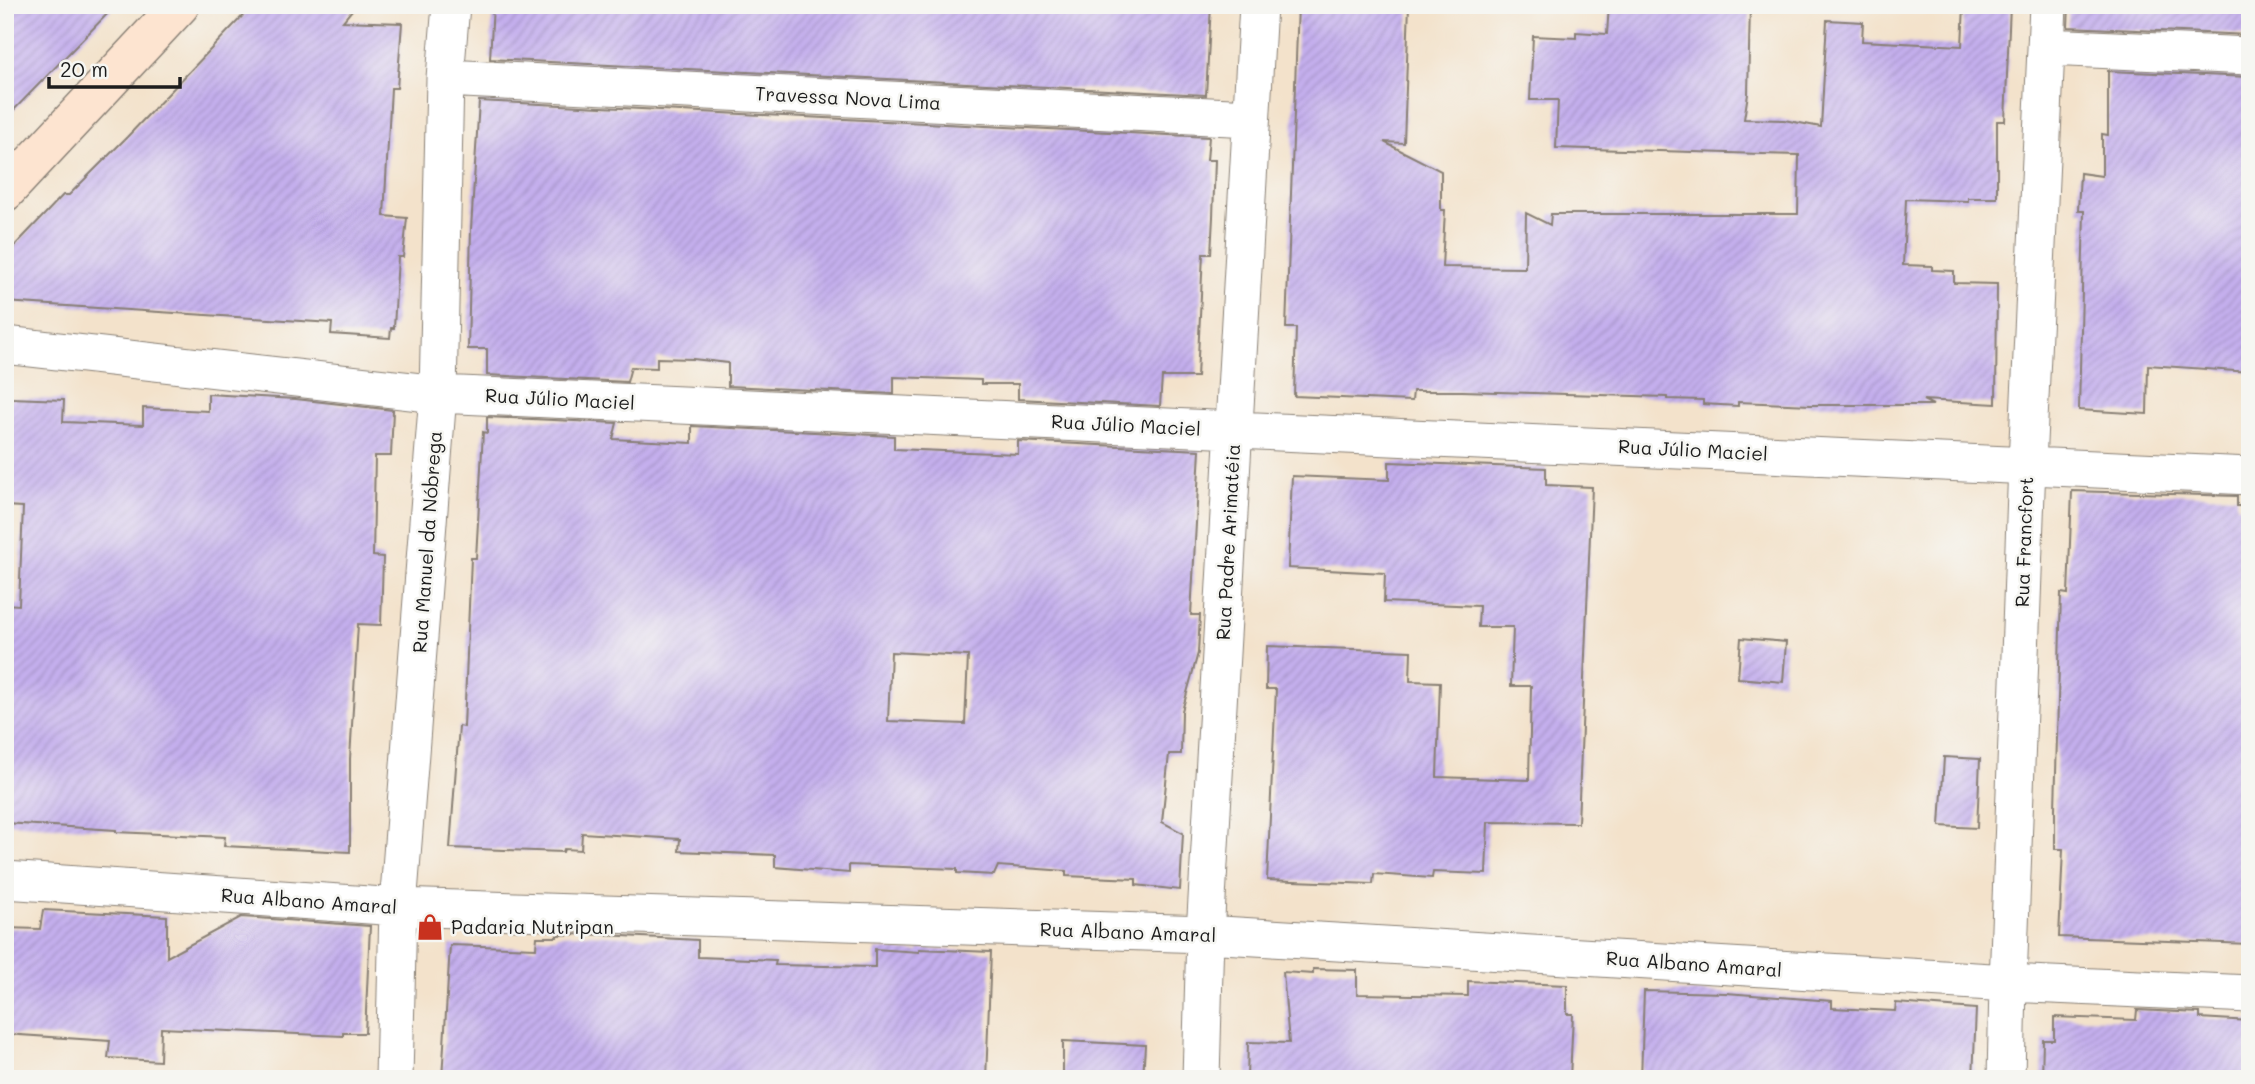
<svg xmlns="http://www.w3.org/2000/svg" width="2255" height="1084" viewBox="0 0 2255 1084" font-family="Mali,sans-serif">
<style>
.garden{fill:#77ce93;stroke:#4a7558;stroke-width:2}
.building{fill:url(#building-hatch);fill-rule:evenodd}
.lines{fill:none;stroke-linecap:round;stroke-linejoin:round}
.street-casing{stroke:#887f74;stroke-width:39}
.secondary-casing{stroke:#887f74;stroke-width:41}
.street{stroke:#fff;stroke-width:37}
.secondary{stroke:#fde4d0;stroke-width:38}
.labels{text-anchor:middle;stroke-width:5;stroke-linejoin:round;paint-order:stroke}
.street-label{font-size:19px;fill:#1c1c1c;stroke:#f6f6f2}
.poi-label{font-size:19px;fill:#1c1c1c;stroke:#f6f6f2;text-anchor:start}
</style>
<defs>
<pattern id="building-hatch" width="6" height="6" patternUnits="userSpaceOnUse" patternTransform="scale(1.75)"><rect width="6" height="6" fill="#c4afed"/><path d="M-1 1l2-2M0 6l6-6M5 7l2-2" fill="none" stroke="#a896cb"/></pattern>
</defs>
<rect width="100%" height="100%" fill="#f6f6f2"/>
<filter id="ink" filterUnits="userSpaceOnUse"><feTurbulence type="fractalNoise" baseFrequency=".0143" numOctaves="2"/><feDisplacementMap in="SourceGraphic" scale="14" xChannelSelector="R" yChannelSelector="G"/><feConvolveMatrix kernelMatrix="1 2 1 2 8 2 1 2 1" color-interpolation-filters="sRGB"/></filter>
<filter id="wash" filterUnits="userSpaceOnUse"><feTurbulence type="fractalNoise" baseFrequency=".00686" numOctaves="4" result="noise"/><feDisplacementMap in="SourceGraphic" scale="28" xChannelSelector="R" yChannelSelector="G"/><feGaussianBlur stdDeviation="1.57" result="paint"/><feColorMatrix in="noise" values="0 0 0 0 0 0 0 0 0 0 0 0 0 0 0 0 0 1.4 0 .05"/><feComposite in="paint" operator="in"/></filter>
<g filter="url(#wash)">
<rect width="100%" height="100%" fill="#f3e2cb"/>
<!-- garden -->
<path class="garden" d="M165 1073 343 1079H165Z"/>
<g id="blocks">
<!-- building -->
<path class="building" d="M5 5H116L5 119Z
M253 5H356L343 21 402 23 397 88H391L384 216 407 218 403 257H398L394 328H391L390 338 331 334 332 323 5 302V256L63 195H69L127 137Z
M493 5H1211L1206 95 490 59Z
M1298 5H1409L1404 143 1384 142 1441 171V210H1445L1442 267 1525 268 1526 213 1550 225 1551 214H1798L1799 155 1556 148 1558 100H1530L1533 36 1576 38V32L1607 34 1609 5H1750L1748 94 1744 119 1784 120 1821 127 1827 20 1863 22 1862 41 1962 46 1964 5H2010L2005 121H1997V198H1968V201L1906 199 1903 265 1932 266V270L1954 271V283L1997 284 1996 404 1923 400 1933 405H1811L1738 402V406L1703 404V400L1667 399V397L1462 391H1413L1412 401 1294 396 1296 328H1286Z
M2069 5H2250V35L2068 27Z
M2108 71 2250 77V372L2148 365 2147 414 2079 410 2084 211H2078L2080 173 2102 176V134L2108 135Z
M479 101 1209 137 1207 160H1215L1213 217 1211 254H1203L1197 377H1162L1160 406 1018 399V384H981V380L894 377V394L728 386V363L693 359 657 358V368L631 367 627 382 487 375V349H468L471 229Z
M208 394 296 399 393 410 391 456H375L373 556 383 557 381 625 358 624 350 759V852L224 846 225 837 116 832V830L5 823V604L19 605 23 507 5 506V401H11V398L64 400 63 422 143 425V408L208 411Z
M487 417 617 423 613 439 692 443V426L894 436V449L1018 454V441L1200 450 1191 615H1200L1198 653 1182 711 1181 754H1169L1162 822 1183 833 1180 890 1136 885V879L1066 876V871L998 866 994 875 957 873V869L849 865V873L775 867V855L679 851 680 839 582 833 581 850 564 849 563 852 450 848 459 726 464 727 471 558H476L483 432 487 433ZM891 652 968 656 965 724 888 721Z
M1389 462 1546 468V485L1592 487 1578 823 1488 822 1486 874 1433 872 1432 878 1374 874 1373 884 1267 880 1276 689H1266L1267 646 1411 651 1410 681 1440 682 1437 777 1529 780 1531 686H1511L1513 627H1478L1479 606 1384 602 1385 573 1288 568 1292 476 1389 480Z
M2072 491 2237 496V506H2250V944L2059 937 2063 849H2055V809L2061 593 2068 594Z
M1741 638 1786 642 1783 682 1738 678Z
M1944 757 1980 759 1977 828 1940 826Z
M43 910 167 916V957L241 917 370 926 365 1033H343V1036L161 1028 160 1061 108 1058 110 1041 5 1034V928L40 929Z
M585 934 698 940V957L776 960 775 965 875 967V949L919 952V949L991 952 986 1079H442L450 945 536 948 537 937H557V935Z
M1313 969 1357 970V994L1468 996V981L1567 985V1014H1573L1570 1079H1247L1248 1042 1289 1043 1283 972 1313 974Z
M1644 991 1726 993 1832 1001V1008L1895 1011 1896 1003 1976 1009 1973 1079H1641Z
M2137 1010 2200 1013V1018L2250 1021V1079H2042L2043 1040H2054V1017L2136 1020Z
M1063 1041 1145 1045 1143 1079H1063Z"/>
</g>
</g>
<g filter="url(#ink)">
<use href="#blocks" fill-opacity="0" stroke="#887f74" stroke-width="2"/>
<g class="lines">
<defs>
<path id="street" d="M2047 47 2250 56
M445 78 1251 118
M5 345 438 394 2250 476
M5 880 398 907 1205 934 2008 983 2250 994
M394 1079 398 907 438 394 445 78 451 5
M1201 1079 1205 934 1258 5
M2006 1079 2008 983 2027 464 2048 5"/>
<path id="secondary" d="M5 192 180 5"/>
</defs>
<!-- street casing -->
<use href="#street" class="street-casing"/>
<!-- secondary casing -->
<use href="#secondary" class="secondary-casing"/>
<!-- street -->
<use href="#street" class="street"/>
<!-- secondary -->
<use href="#secondary" class="secondary"/>
</g>
</g>
<!-- icons -->
<defs>
<symbol id="shop-bare" viewBox="-9 -9 18 18"><path d="M-5-2.5h2.3a2.7 3.5 0 0 1 5.4 0H5L5.5 6h-11ZM-1.5-2.5h3a1.5 2.3 0 0 0-3 0Z" fill="#c8321e" stroke="#f6f6f2" stroke-width="2.5" paint-order="stroke"/></symbol>
</defs>
<g fill-rule="evenodd">
<use href="#shop-bare" x="411" y="908" width="38" height="38"/>
</g>
<g class="labels">
<!-- street labels -->
<g class="street-label">
<text transform="translate(848 98) rotate(3)" y="7">Travessa Nova Lima</text>
<text transform="translate(560 399) rotate(3)" y="7">Rua Júlio Maciel</text>
<text transform="translate(1126 425) rotate(3)" y="7">Rua Júlio Maciel</text>
<text transform="translate(1693 450) rotate(3)" y="7">Rua Júlio Maciel</text>
<text transform="translate(427 542) rotate(-86)" y="7">Rua Manuel da Nóbrega</text>
<text transform="translate(1228 542) rotate(-87)" y="7">Rua Padre Arimatéia</text>
<text transform="translate(2024 542) rotate(-88)" y="7">Rua Francfort</text>
<text transform="translate(309 901) rotate(4)" y="7">Rua Albano Amaral</text>
<text transform="translate(1128 932) rotate(2)" y="7">Rua Albano Amaral</text>
<text transform="translate(1694 964) rotate(4)" y="7">Rua Albano Amaral</text>
</g>
<!-- poi labels -->
<g class="poi-label">
<text x="451" y="934">Padaria Nutripan</text>
</g>
</g>
<!-- margin -->
<rect width="2255" height="1084" fill="none" stroke="#f6f6f2" stroke-width="28"/>
<!-- scale -->
<path d="M49 77v10h131v-10" fill="none" stroke="#1c1c1c" stroke-width="3.5"/>
<text x="60" y="77" font-size="21" fill="#1c1c1c" stroke="#f6f6f2" stroke-width="5" paint-order="stroke">20 m</text>
</svg>
